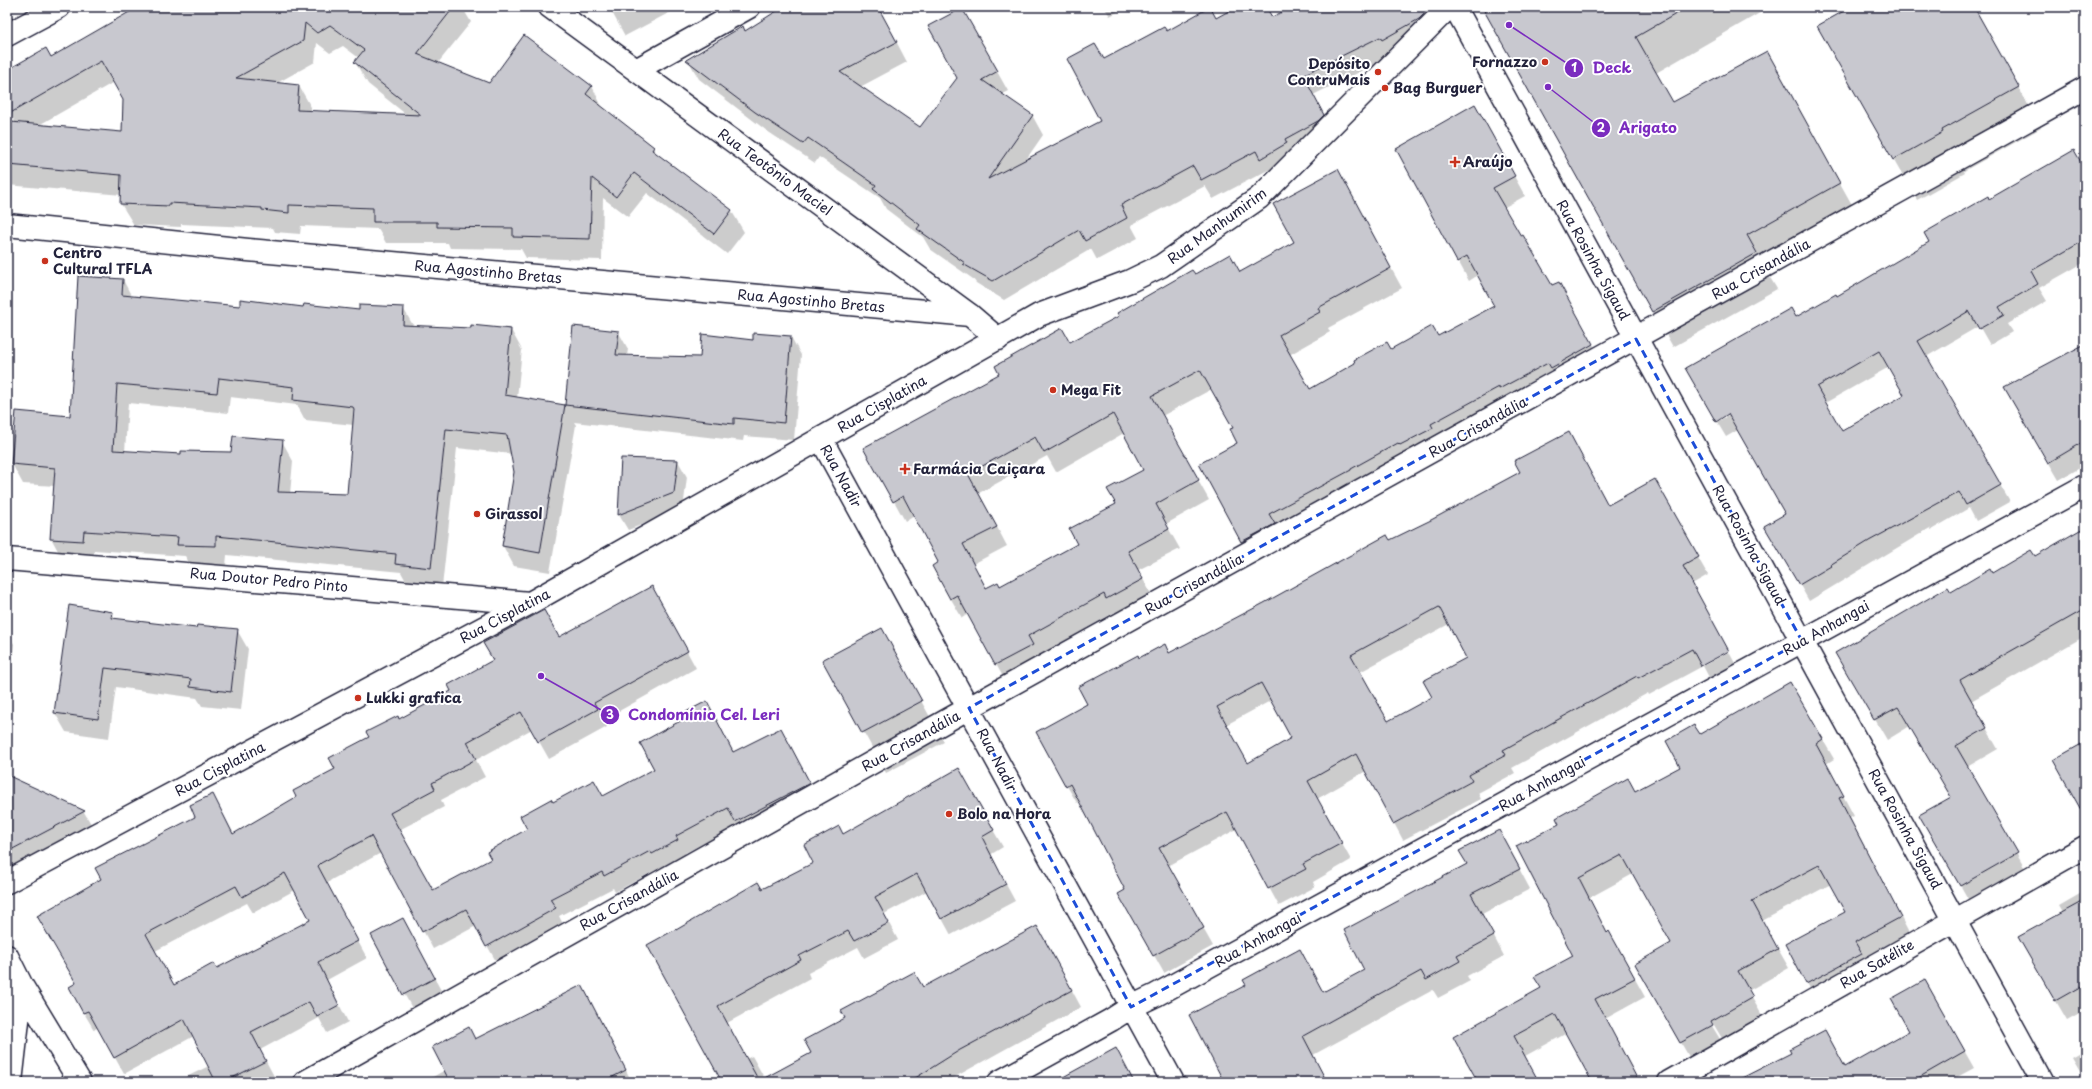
<svg xmlns="http://www.w3.org/2000/svg" width="2092" height="1089" viewBox="0 0 2092 1089" font-family="'Playpen Sans',sans-serif">
<style>
.shadow{fill:#0003;fill-rule:evenodd}
.building{fill:#c8c8cf;stroke:#22223b;fill-rule:evenodd}
.lines{fill:none;stroke-linecap:round;stroke-linejoin:round}
.minor-casing{stroke:#22223b;stroke-width:25}
.minor{stroke:#fff;stroke-width:22}
.marked{fill:none;stroke:#1d4ed8;stroke-width:3;stroke-dasharray:8 5;stroke-linejoin:round}
.poi-dot{fill:#c8321e;stroke:#fff;stroke-width:1.5}
.labels{text-anchor:middle;stroke-width:4;stroke-linejoin:round;paint-order:stroke}
.poi-label{font-size:14px;font-weight:bold;fill:#22223b;stroke:#fff;text-anchor:start}
.street-label{font-size:14px;fill:#22223b;stroke:#fff}
.leader{fill:none;stroke:#7b2cbf;stroke-width:1.5}
.callout-dot{fill:#7b2cbf;stroke:#fff;stroke-width:1.5}
.mark-label{font-size:12px;text-anchor:middle;font-weight:bold;fill:#fff}
.callout-label{font-size:15px;text-anchor:middle;font-weight:bold;fill:#7b2cbf;stroke:#fff;stroke-width:4;stroke-linejoin:round;paint-order:stroke}
</style>
<rect width="100%" height="100%" fill="#fff"/>
<filter id="ink" filterUnits="userSpaceOnUse"><feTurbulence type="fractalNoise" baseFrequency=".025" numOctaves="2"/><feDisplacementMap in="SourceGraphic" scale="8" xChannelSelector="R" yChannelSelector="G"/><feConvolveMatrix kernelMatrix="1 2 1 2 8 2 1 2 1" color-interpolation-filters="sRGB"/></filter>
<g filter="url(#ink)">
<!-- shadow -->
<path class="shadow" d="M7 7H14L7 11Z
M140 7H462L471 22 438 63 489 84 592 86 603 109 653 147 658 156 731 210 744 232 727 254 647 193 628 217 603 198 602 260 526 258 521 249 450 248 448 243H386L378 229 301 226 300 234 275 232 273 228 181 224V227L134 225 121 204 122 195 7 185V121L15 122 7 108V71L51 59ZM317 43 330 53 343 46 359 58 355 62 368 84 408 116 311 111V107L299 86 277 83 315 62ZM114 82 124 100 123 133 39 125Z
M609 7H680L625 36Z
M785 7H878L907 62 860 87 920 128 958 78 973 29 1008 91 1002 94 1032 115 1043 135 1025 161 1102 122 1104 60 1166 32 1216 19 1238 7H1265L1272 18 1294 7H1410L1425 35 1392 56 1313 95 1335 135 1272 178 1268 170 1213 199 1205 186 1131 225 1138 238 1097 260 1091 249 1004 300 976 283 973 279 930 249 923 237 886 209 880 198 819 157 815 163 767 131 699 79 688 60 745 32Z
M1104 7H1126L1110 16Z
M1499 7H1770L1656 73 1673 103 1767 52 1860 219 1766 271 1777 289 1673 347 1487 14Z
M1853 7H1974L2041 128 1964 171 1965 173 1917 200 1818 27Z
M1486 125 1525 196 1503 208 1552 287 1569 302 1604 364 1253 561 1200 464 1239 443 1234 428 1212 389 1162 416 1209 500 1166 524 1180 549 1138 570 1154 599 1118 618 1115 612 1038 656 1043 665 1007 684 968 614 962 618 951 599 933 566 939 563 914 515 905 521 894 501 1070 344 1194 275 1240 273 1296 243 1348 190 1402 288 1328 328 1330 332 1289 355 1309 390 1390 350 1438 338 1496 307 1478 275 1469 281 1397 149ZM1124 433 1145 470 1117 505 1078 544 1000 587 986 589 973 564 1007 546 979 493 1047 456 1056 472Z
M2085 170V262L2039 288 2047 301 2007 324 2012 332 1990 345 1979 326 1926 357 2010 502 1976 521 1969 508 1931 530 1930 528 1809 601 1766 526 1786 514 1738 430 1726 437 1717 422 1733 413 1795 318 1837 298 1931 242 1989 200ZM1889 367 1905 396 1842 432 1825 403Z
M123 280 132 297 240 307 360 311 403 308 414 327 511 330 522 350 517 398 566 406 574 327 618 331 628 349 627 356 701 358 754 341 791 337 801 355 794 440 744 436 743 441 574 422 576 425 550 572 514 566 503 546 515 472 512 454 457 448 442 587 407 583 401 572 227 555 226 566 190 564 185 556 94 550V560L62 558 51 538 55 486 23 484 12 464 71 417ZM230 397 297 405 305 420 354 425 348 495 290 494 293 461 282 441 232 454 182 455 125 452 128 403 228 413Z
M2085 345V465L2059 480 2005 388Z
M622 459 678 461 687 477 683 509 628 530 619 515Z
M1654 481 1708 575 1692 584 1701 667 1649 695 1648 693 1512 768 1515 773 1478 793 1481 799 1403 840 1366 771 1317 799 1351 860 1313 882 1315 887 1279 906 1237 829 1168 866 1213 946 1164 973 1120 895 1127 891 1080 801 1077 803 1067 786 1088 704 1138 659 1169 654 1390 541 1608 506ZM1449 624 1468 659 1433 698 1388 723 1360 672ZM1272 700 1293 739 1248 764 1226 725Z
M2085 528V636L1971 701 1998 749 1967 767 2028 874 1972 906 1921 816 1952 798 1910 726 1887 740 1837 654 1951 594 1992 574 2035 558Z
M661 604 696 668 603 720 607 727 549 759 532 729 476 760 485 777 441 800 444 807 399 830 433 891 492 859 528 830 553 804 603 797 655 769 716 720 734 753 781 729 818 801 746 839 738 825 685 853 687 857 663 870 661 867 615 892 613 888 559 916 564 926 497 963 476 926 433 949 381 853 331 880 327 884 367 958 327 980 348 1022 327 1033 319 1018 260 1050 275 1078 267 1082H176L209 1066 194 1036 124 1074 98 1027 94 1030 84 1013 77 984 102 879 197 817 213 795 234 835 298 798 336 770 370 737 399 720 559 638ZM295 890 311 921 216 970 174 986 155 951 247 903 253 913Z
M112 613 116 620 197 629 237 630 248 649 241 710 202 706 197 698 116 687 109 738 66 732 55 713Z
M881 629 944 742 886 773 824 660Z
M7 632 14 644 8 694H7Z
M1729 652 1738 669 1712 683 1703 666Z
M1790 683 1834 759 1826 764 1854 816 1850 818 1911 937 1818 1003 1807 983 1846 912 1831 884 1762 921 1789 968 1748 991 1763 1017 1723 1040 1711 1020 1709 1021 1723 1044 1692 1062 1636 964 1673 943 1633 874 1589 898 1607 934 1620 952 1645 997 1605 1019 1639 1082H1594L1567 1033 1525 1056 1539 1082H1465L1476 1076 1542 989 1574 956 1517 846 1636 792 1682 768 1699 735Z
M958 770 1003 847 990 855 1015 901 951 935 927 891 884 914 898 940 864 958 858 947 808 973 810 978 727 1023 746 1059 752 1056 765 1079 812 1054 923 989 1047 944 1081 1007 946 1082H723L676 931 814 863 843 835Z
M7 776 84 812 97 834 7 882Z
M1499 831 1530 889 1482 914 1504 956 1467 976 1470 981 1438 998 1433 990 1313 1055 1327 1082H1225L1323 993 1366 970Z
M2085 891V1010L2067 1020 2019 938 2063 913 2059 906Z
M372 935H411L443 994 413 1010Z
M1934 997 1974 1068 1948 1082H1743L1845 1068 1910 1032Z
M592 1005 632 1082H424L445 1070 475 1040Z
M2085 1049V1081L2071 1057Z"/>
<!-- building -->
<path class="building" d="M138 7H454L417 54 489 83 524 35 592 86 586 94 654 147 652 150 732 210 714 234 634 173 616 197 592 178 590 239 513 237V228L437 227V222H373V208L289 205V213L262 210V208L169 203V206L120 204 121 175 8 165 11 122 122 132 123 100 101 61 7 115V70L46 48 51 57ZM305 23 317 33 330 25 364 50 354 62 421 115 297 110 299 85 236 78 303 41Z
M783 7H878L897 42 840 72 920 127 957 78 928 26 962 8 998 71 982 80 1033 115 988 179 1100 121 1067 59 1095 44 1104 59 1164 27 1167 31 1210 7 1216 18 1236 7H1266L1272 17 1292 7H1431L1419 19 1382 40 1380 37 1303 75 1324 115 1318 121 1285 139 1287 143 1260 159 1256 151 1201 180 1193 166 1121 205 1127 218 1085 241 1079 230 993 281 963 264 965 263 917 229 920 225 873 189 876 185 808 138 803 144 755 112 686 60 743 26 745 31Z
M1482 7H1688L1636 37 1673 102 1767 51 1840 183 1747 235 1757 253 1652 312Z
M1851 7H1974L2019 87 1942 130 1943 132 1893 160 1817 26Z
M1475 104 1515 176 1493 188 1521 236 1523 235 1552 285 1559 282 1593 344 1551 368 1548 363 1499 389V387L1431 424 1433 428 1400 445 1398 443 1351 469V470L1269 514 1275 524 1241 542 1199 464 1237 443 1230 429 1233 428 1200 370 1152 396 1199 480 1156 504 1169 529 1128 551 1143 579 1106 599 1104 594 1028 636 1033 645 995 665 957 595 950 599 932 566 938 562 903 496 893 502 863 448 999 374 995 366 1062 328 1070 342 1119 316 1117 313 1192 270 1195 274 1230 254 1240 272 1294 242 1273 204 1338 169 1391 268 1318 308 1320 312 1279 335 1310 389 1355 363 1354 360 1387 342 1391 349 1432 326 1438 336 1494 306 1467 256 1457 262 1396 149ZM1113 414 1143 470 1107 489 1116 504 1069 529 1077 544 1000 586 998 582 986 588 963 544 997 527 968 474 1035 437 1044 453Z
M2074 150 2085 169V240L2031 271 2038 284 1999 307 2004 315 1979 329 1969 311 1918 341 2001 485 1966 505 1959 492 1869 541 1830 565 1831 566 1799 585 1764 526 1785 514 1728 414 1716 422 1685 368 1791 308 1796 317 1836 294 1837 296 1929 242 1924 233 1988 196 1989 199ZM1879 351 1904 395 1842 431 1817 387Z
M78 276 123 279 122 295 240 306V299L303 307 304 304 359 310V305L404 307 403 325 471 328V325L511 329 505 395 565 405 540 553 502 546 514 472 507 435 446 429 431 568 395 564 396 554 216 536V546L177 545 178 537 84 531 83 541 50 539 55 468 11 464 16 411 70 416ZM219 378 294 387 293 400 353 407 354 409 347 494 278 492 283 440 233 436 231 452 181 451V454L113 450 117 384 217 393Z
M573 326 619 331 616 355 700 357 702 334 753 340V333L791 336 784 423 734 418V424L565 405Z
M2085 344V441L2048 463 2004 387Z
M1569 432 1608 505 1655 479 1699 557 1683 566 1729 651 1701 666 1692 649 1638 678 1637 676 1503 750 1506 755 1469 775 1472 781 1393 824 1356 754 1308 781 1342 843 1303 864 1306 869 1268 889 1227 812 1159 848 1204 928 1153 956 1118 894 1125 890 1094 830 1070 784 1066 787 1036 732 1087 704 1078 687 1138 655 1139 658 1165 644 1169 653 1264 603 1387 535 1390 540 1431 520 1520 472 1514 461ZM1439 607 1466 658 1423 681 1432 697 1388 721 1351 655ZM1261 683 1291 738 1248 763 1217 707Z
M621 458 678 460 674 493 618 515Z
M2085 527V609L1960 680 1987 728 1956 746 2018 853 1960 886 1919 815 1951 797 1898 707 1874 720 1835 653 1948 587 1951 592 1990 569 1992 573 2031 550 2035 556Z
M652 586 688 651 594 703 598 709 538 742 521 712 467 742 476 759 432 783 435 789 390 813 433 890 491 859 487 852 527 829 520 816 551 799 553 802 594 780 603 796 654 769 640 743 682 720 680 715 707 701 733 752 781 728 810 783 735 822 728 808 676 836 678 840 652 854 650 851 604 876 602 872 550 899 556 908 486 947 466 909 422 932 371 836 321 863 318 866 358 941 318 962 339 1005 317 1017 309 1002 251 1032 266 1061 224 1082H216L184 1019 114 1058 88 1011 83 1013 69 987 76 983 37 916 101 879 95 868 195 817 190 805 213 794 233 834 296 797 293 791 335 769 329 758 369 737 366 732 398 716 399 719 451 691 448 685 493 660 483 643 544 610 559 637ZM285 873 310 920 217 968 214 963 174 985 146 934 236 886 242 897Z
M69 605 113 612 112 618 196 628 197 625 238 629 231 692 190 687 191 679 105 668 98 719 54 713Z
M882 628 922 701 862 733 822 660Z
M1790 682 1823 739 1816 744 1844 796 1839 798 1901 917 1855 942 1862 954 1806 984 1785 944 1845 912 1819 865 1752 901 1778 949 1738 971 1753 997 1711 1021 1713 1025 1680 1043 1635 964 1671 943 1622 855 1579 878 1607 933 1609 931 1635 978 1595 999 1639 1082H1592L1555 1014 1514 1036 1539 1082H1478L1453 1037 1541 988 1534 977 1573 956 1516 846 1559 824 1556 818 1628 778 1635 791 1680 767 1666 741 1694 725 1700 734Z
M2085 742V817L2053 760Z
M959 768 994 830 982 837 1006 884 941 919 917 874 875 897 889 923 854 941 848 931 799 956 801 960 718 1006 759 1081 811 1053 804 1040 845 1018 841 1011 914 972 923 987 1037 926 1072 990 960 1050 909 1082H722L647 945 676 929V930L758 882 762 889 813 863 804 845 839 826 843 834Z
M7 775 85 811 7 852Z
M1499 830 1520 869 1471 894 1494 936 1457 956 1460 961 1426 980 1421 971 1303 1036 1327 1082H1224L1189 1015 1246 985 1243 980 1300 949 1323 992 1364 970 1344 930 1467 864 1459 851Z
M2085 900V984L2055 1001 2018 937Z
M403 918 435 978 403 995 371 935Z
M1925 980 1965 1051 1911 1082H1734L1791 1053 1789 1049 1825 1030 1845 1067 1909 1031 1891 999Z
M582 985 626 1070 603 1082H450L432 1047 469 1027 475 1039Z
M1116 1048 1134 1082H1054Z"/>
<g class="lines">
<defs>
<path id="minor" d="M550 7 970 315 998 339
M1455 7 2043 1082
M7 35 59 7
M636 70 749 7
M7 225 248 250 970 315
M821 439 1173 1082
M7 559 530 603
M7 882 530 603 1039 315 1130 281 1161 266 1259 198 1449 7
M7 956 22 986 80 1082
M11 1082 22 986
M305 1082 969 708 2085 88
M999 1082 1111 1020 1131 1007 1156 995 2085 486
M1669 1082 2085 847"/>
</defs>
<!-- minor casing -->
<use href="#minor" class="minor-casing"/>
<!-- minor -->
<use href="#minor" class="minor"/>
</g>
</g>
<!-- marked area -->
<path class="marked" d="M1636 339 1802 641 1131 1007 969 708Z"/>
<!-- markers -->
<g class="poi-dot">
<circle cx="1545" cy="62" r="4"/>
<circle cx="1378" cy="72" r="4"/>
<circle cx="1385" cy="88" r="4"/>
<path d="M1453 156h4v4h4v4h-4v4h-4v-4h-4v-4h4z"/>
<circle cx="45" cy="261" r="4"/>
<circle cx="1053" cy="390" r="4"/>
<path d="M903 463h4v4h4v4h-4v4h-4v-4h-4v-4h4z"/>
<circle cx="477" cy="514" r="4"/>
<circle cx="358" cy="698" r="4"/>
<circle cx="949" cy="814" r="4"/>
</g>
<g class="labels">
<!-- poi labels -->
<g class="poi-label">
<text x="1537" y="67" text-anchor="end">Fornazzo</text>
<text x="1370" y="69" text-anchor="end">Depósito<tspan x="1370" dy="16">ContruMais</tspan></text>
<text x="1393" y="93">Bag Burguer</text>
<text x="1463" y="167">Araújo</text>
<text x="53" y="258">Centro<tspan x="53" dy="16">Cultural TFLA</tspan></text>
<text x="1061" y="395">Mega Fit</text>
<text x="913" y="474">Farmácia Caiçara</text>
<text x="485" y="519">Girassol</text>
<text x="366" y="703">Lukki grafica</text>
<text x="957" y="819">Bolo na Hora</text>
</g>
<!-- street labels -->
<g class="street-label">
<text transform="translate(775 172) rotate(36)" y="5">Rua Teotônio Maciel</text>
<text transform="translate(1217 226) rotate(-36)" y="5">Rua Manhumirim</text>
<text transform="translate(1593 260) rotate(61)" y="5">Rua Rosinha Sigaud</text>
<text transform="translate(1761 269) rotate(-29)" y="5">Rua Crisandália</text>
<text transform="translate(488 272) rotate(5)" y="5">Rua Agostinho Bretas</text>
<text transform="translate(811 301) rotate(5)" y="5">Rua Agostinho Bretas</text>
<text transform="translate(882 404) rotate(-30)" y="5">Rua Cisplatina</text>
<text transform="translate(1478 427) rotate(-29)" y="5">Rua Crisandália</text>
<text transform="translate(841 476) rotate(61)" y="5">Rua Nadir</text>
<text transform="translate(1749 545) rotate(61)" y="5">Rua Rosinha Sigaud</text>
<text transform="translate(269 580) rotate(5)" y="5">Rua Doutor Pedro Pinto</text>
<text transform="translate(1194 584) rotate(-29)" y="5">Rua Crisandália</text>
<text transform="translate(505 616) rotate(-28)" y="5">Rua Cisplatina</text>
<text transform="translate(1826 628) rotate(-29)" y="5">Rua Anhangai</text>
<text transform="translate(911 741) rotate(-29)" y="5">Rua Crisandália</text>
<text transform="translate(997 760) rotate(62)" y="5">Rua Nadir</text>
<text transform="translate(220 769) rotate(-28)" y="5">Rua Cisplatina</text>
<text transform="translate(1542 784) rotate(-29)" y="5">Rua Anhangai</text>
<text transform="translate(1905 829) rotate(61)" y="5">Rua Rosinha Sigaud</text>
<text transform="translate(629 900) rotate(-29)" y="5">Rua Crisandália</text>
<text transform="translate(1258 940) rotate(-29)" y="5">Rua Anhangai</text>
<text transform="translate(1877 964) rotate(-30)" y="5">Rua Satélite</text>
</g>
</g>
<!-- callouts -->
<path class="leader" d="M1509 25L1574 68M1548 87L1601 128M541 676L610 715"/>
<g class="callout-dot">
<circle cx="1509" cy="25" r="4"/>
<circle cx="1548" cy="87" r="4"/>
<circle cx="541" cy="676" r="4"/>
<circle cx="1574" cy="68" r="10"/>
<circle cx="1601" cy="128" r="10"/>
<circle cx="610" cy="715" r="10"/>
</g>
<g class="mark-label">
<text x="1574" y="72">1</text>
<text x="1601" y="132">2</text>
<text x="610" y="719">3</text>
</g>
<g class="callout-label">
<text x="1612" y="73">Deck</text>
<text x="1648" y="133">Arigato</text>
<text x="704" y="720">Condomínio Cel. Leri</text>
</g>
<!-- margin -->
<rect width="2092" height="1089" fill="none" stroke="#fff" stroke-width="24"/>
<rect x="12" y="12" width="2068" height="1065" fill="none" stroke="#22223b" stroke-width="1.5" filter="url(#ink)"/>
</svg>
